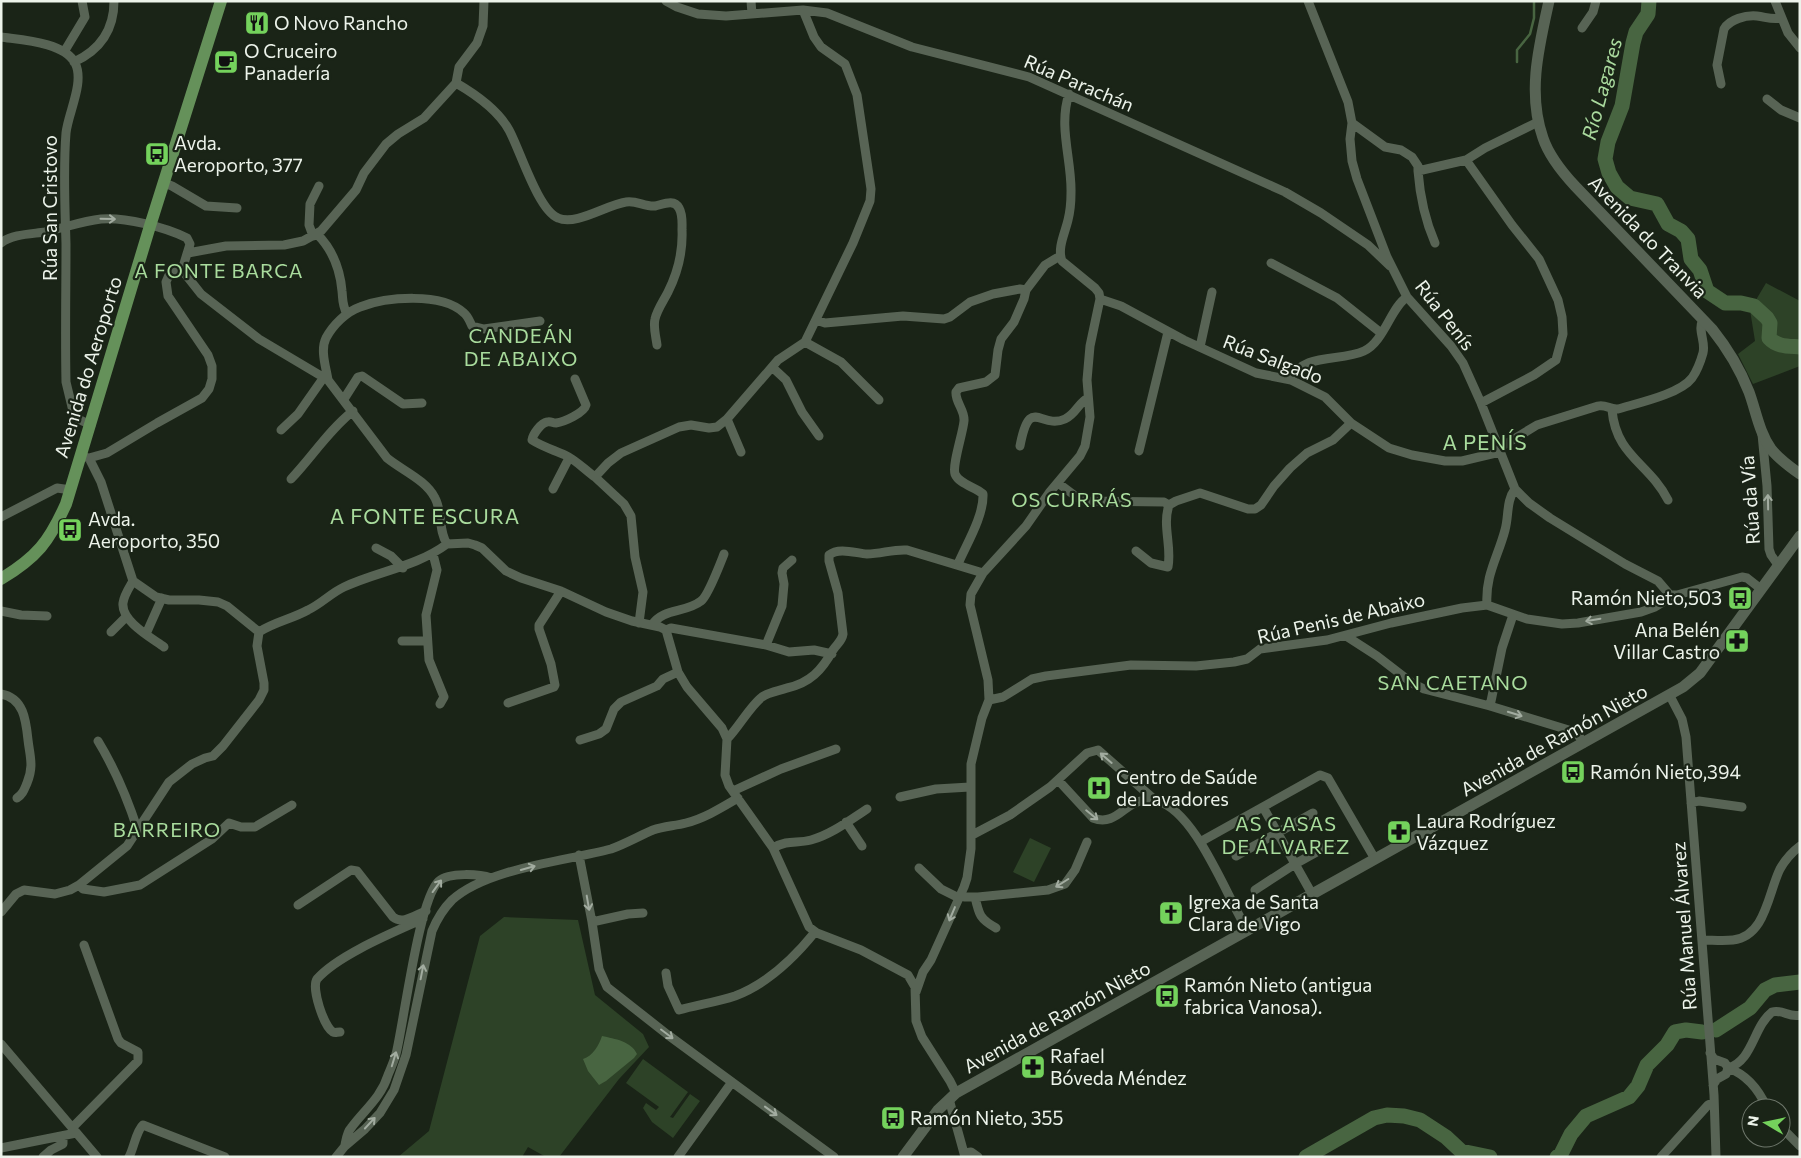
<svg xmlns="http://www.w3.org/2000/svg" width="1801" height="1158" viewBox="0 0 1801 1158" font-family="Commissioner,sans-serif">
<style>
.green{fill:#2d4227}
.water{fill:#486541}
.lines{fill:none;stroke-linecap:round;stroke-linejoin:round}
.stream{stroke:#486541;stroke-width:2.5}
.river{stroke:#486541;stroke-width:15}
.minor{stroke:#586455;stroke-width:9}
.secondary{stroke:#586455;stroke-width:11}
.primary{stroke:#65915a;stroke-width:12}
.oneway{stroke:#a2aca0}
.labels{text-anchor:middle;stroke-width:4.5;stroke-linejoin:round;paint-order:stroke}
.poi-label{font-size:19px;fill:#ecf3ea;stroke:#1a2417;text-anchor:start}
.street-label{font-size:19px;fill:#ecf3ea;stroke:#1a2417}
.water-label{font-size:20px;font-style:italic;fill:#aada9e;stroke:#1a2417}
.neighbourhood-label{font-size:20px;letter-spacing:1px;fill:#a9dc9d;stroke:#1a2417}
.quarter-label{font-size:21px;letter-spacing:1px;fill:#a9dc9d;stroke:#1a2417}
</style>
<rect width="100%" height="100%" fill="#1a2417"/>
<!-- green -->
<path class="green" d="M1766 283 1800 301V366L1753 384 1738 354 1755 341 1750 310Z
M1030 838 1051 848 1034 882 1013 872Z
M504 917 578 920 595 995 643 1034 649 1047 619 1079 559 1157H546L528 1147 522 1157H398L429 1131 480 936Z
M643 1059 688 1092 670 1117 673 1118 690 1094 700 1101 673 1138 652 1122 643 1108 646 1103 656 1110 659 1107 626 1083Z"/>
<!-- water -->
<path class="water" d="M602 1036C615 1039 631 1041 637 1054L634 1058 606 1081 599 1085 588 1071 583 1059C593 1056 599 1045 602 1036Z"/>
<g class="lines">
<!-- stream -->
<path class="stream" d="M1517 62V50L1530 34 1534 18V1"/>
<!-- river -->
<path class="river" d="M1649 1 1648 14 1636 32 1633 43 1622 106 1608 142 1605 159 1609 173 1617 187 1630 198 1657 204 1668 224 1681 231 1688 239 1691 259 1700 270 1707 291 1725 303H1741L1754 306 1767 318 1770 323 1769 338C1777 347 1789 346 1800 347
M1716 1030 1750 1008 1765 990 1775 985 1800 982
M1306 1157 1374 1118 1387 1115 1404 1116 1420 1120 1446 1137 1461 1151 1490 1157
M1557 1157 1561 1154 1571 1134 1586 1116 1629 1097 1638 1086 1647 1065 1667 1045 1675 1032 1686 1030 1702 1032"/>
<!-- minor -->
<path class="minor" d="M666 1 677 7 698 14 726 16 803 10 827 13 912 47 1029 77 1285 192 1321 213 1368 245 1390 266
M751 1 752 14
M1308 1 1348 102 1352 123 1350 139 1352 161 1357 179 1387 257 1407 297 1451 346 1463 363 1481 403 1515 489 1529 503 1550 518 1625 564 1658 581 1670 595H1677L1742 577 1747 578 1761 589
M1775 1 1788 33 1800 48
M1582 28 1593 12 1596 1
M1 37C21 40 64 42 75 63 85 82 68 113 66 133 63 170 65 207 66 244 66 290 65 336 66 382L72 407 78 419 91 425
M64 52 85 17 82 1
M74 62C100 50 114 30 114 1
M456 83C475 94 498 110 509 130 520 150 538 210 558 218 576 226 606 205 626 202 636 200 645 207 655 206 664 204 674 199 679 208 683 215 682 223 682 230 683 253 678 272 668 292 664 300 657 310 655 319 653 327 656 337 657 345
M1721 84 1717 65 1724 29C1730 19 1746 15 1757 16 1766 17 1772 20 1781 18
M1767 99 1781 110 1800 118
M1352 123 1385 147 1401 150 1412 157 1418 166V171L1466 160 1485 148 1538 122
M1466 160 1512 225 1539 259 1558 300 1562 317 1563 334 1556 360 1534 375 1481 403
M1418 171C1420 197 1425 220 1435 243
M164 183 172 186 206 206 237 208
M317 234C333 250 340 268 342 291 343 300 342 305 347 314
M313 236 309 225 310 204 319 186
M1 243C12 234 32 234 45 232 64 228 82 221 101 219 125 217 165 227 187 238L190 244 182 270
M188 253 226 246 284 245 303 241 321 231 356 190 364 173 386 144 398 134 424 118 456 83 459 67 477 43 483 26 484 1
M1271 263 1337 298 1381 333
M1100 299 1121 306 1184 340 1256 373 1291 380 1325 397 1351 423 1389 448 1412 455 1445 461H1462L1500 452
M816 320 825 323 903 316 944 319 950 317 970 302 993 294 1020 289 1026 290 1045 265 1060 256
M805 342 841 362 879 400
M1200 347 1212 292
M772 367 786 380 802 412 819 436
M575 379 586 405C584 413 564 422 556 423 552 423 551 421 547 422 541 423 533 434 532 440 543 447 554 450 565 455 576 460 585 470 595 477
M328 380C326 367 320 350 326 338 333 325 346 312 360 307 386 297 442 292 464 313 468 316 470 322 472 326L484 329 540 321
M1291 380C1302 352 1341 362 1364 351 1384 342 1391 307 1407 297
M344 399 358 377 362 376 403 404 422 403
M1612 410C1616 456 1649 463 1668 500
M727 419 741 452
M281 430 298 414 324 377
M1762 434 1767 486 1769 549 1771 555 1778 565
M1020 446C1030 394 1040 430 1065 419 1076 414 1078 403 1088 398
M1499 448 1537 425 1598 406C1606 404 1610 410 1618 409 1638 403 1680 394 1692 378 1697 371 1701 360 1703 353 1706 341 1697 330 1703 320
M1139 451 1168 332
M81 456 89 458 107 453 157 423 202 398 209 389 212 379V366L208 355 168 296 166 282 169 275 176 269 182 270 201 294 259 339 328 380 387 458C403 471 426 480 435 498 443 513 438 530 447 544L468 543 475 545 482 548 506 571 521 578 561 591 606 612 632 621 660 627 666 630 678 672 687 687 722 728 727 739 725 775 729 786 773 848 809 927 817 933 861 950 908 975 915 987 916 1021 922 1037 950 1081 956 1093
M89 458 101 482 133 581 156 597 169 600H199L218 602 227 606 259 632
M291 479C312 457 329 430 353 411
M1058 483 1078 498 1085 501 1164 502 1169 505 1176 501 1200 493 1248 509H1255L1261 505 1274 486 1290 468 1307 453 1333 440 1351 423
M553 489 569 458
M1 517 57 488 71 490
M376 548 391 556 403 568
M1136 551 1151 563 1168 567C1172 546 1162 526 1169 505
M433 554 437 570 426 615 429 660 444 697 440 704
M958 564C966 545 984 516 983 494 975 487 959 484 955 474 952 465 963 433 964 421 965 410 955 402 956 392L959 388 986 382 995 375 998 350 1001 339 1014 322 1024 299 1026 290
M133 581C129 588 124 595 123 603 121 621 150 637 164 647
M1487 605C1485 575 1498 557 1505 530 1509 516 1506 501 1515 489
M1 611 21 615 47 616
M639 623 643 592 635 557 631 516 624 504 595 477 608 463 621 453 679 427 691 425 709 428 717 427 727 419 778 360 805 342 853 243 870 201 871 189 857 95 845 64 821 47 814 37 803 10
M652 625C663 608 686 613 701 601 708 596 720 564 724 554
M666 630 671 628 766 645 789 652 814 650 832 654
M111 632 126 617
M259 632C274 622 292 619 308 610 321 604 331 593 344 587 378 571 416 567 447 544
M146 634 162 598
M1346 636 1377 656 1412 683 1424 689 1490 706 1572 731 1578 735 1584 743
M402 641H427
M766 645 782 606 784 584 782 573 783 568 792 560
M1 694C24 698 26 721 28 740 30 757 34 766 27 783 24 790 23 794 17 798
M1670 696 1682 719 1686 737 1714 1095 1716 1157
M989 700 1003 697 1032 679 1046 676 1131 665 1196 666 1234 662 1247 659 1260 649 1327 640 1391 623 1462 608 1487 605 1527 619 1562 624 1578 623 1641 612 1655 607 1665 601 1670 595
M508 703 554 687 555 685 551 664 539 629V625L561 591
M1490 706 1502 648 1513 615
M727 739C739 727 750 706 762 697 769 692 779 691 787 688 810 683 822 670 833 650 837 644 842 641 843 634L838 593 829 561V555C839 547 855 553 867 554 881 554 893 549 907 550L983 573
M580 740 599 734 606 729 614 709 621 702 657 686 663 679 678 672
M98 741C115 769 128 800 138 831
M1058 780 1093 818C1115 827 1125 803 1141 801 1146 801 1153 800 1157 801 1196 811 1227 898 1248 931
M733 791 781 769 836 749
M900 797 936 789 970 787
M1691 803 1699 801 1742 807
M1263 807 1312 894
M846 822 862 846
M971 833 974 834 1010 815 1050 787 1087 753 1098 750 1156 801
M1200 842 1320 775 1328 778 1375 859
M773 848C789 839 796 844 811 840 832 834 850 820 867 809
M579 855 592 922 599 969 607 987 668 1035 834 1157
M1236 856 1313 813
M919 868 941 889 959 898
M79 885 83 889 104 892 140 885 212 839 229 823 241 827H255L292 805
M1255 890 1295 864 1331 844
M960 896 964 897H978L1048 890 1065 884 1075 870 1087 842
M975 897C979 915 980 919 996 928
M298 905 351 870 357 871 393 917C403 925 415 915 426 911
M1 912 16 894 24 890 55 894 70 890 79 885 127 846 169 782 192 764 205 758 213 756 223 746 259 700 264 690V683L257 646 259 632
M592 922 628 914 643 913
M1702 940C1712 940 1723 941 1733 940 1766 936 1768 893 1780 869 1785 860 1792 852 1800 846
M666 973 668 986 679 1010C697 1005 717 1002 735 996 767 984 794 958 815 932
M916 992 923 972 931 960 964 887 967 878 971 849V764L982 718 989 700 988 680 970 605 971 594 983 573 1026 526 1049 493 1080 456 1085 446 1090 417 1087 380 1090 346 1100 299 1099 293 1095 288 1062 261C1057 248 1065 233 1068 220 1070 212 1071 202 1071 193 1072 160 1058 127 1069 94
M340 1032C337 1032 335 1033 333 1032 324 1027 311 988 317 979 338 955 394 932 423 919
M1 1044 97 1157
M1710 1053 1714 1059 1725 1063 1728 1068 1726 1074 1717 1079 1713 1085
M1728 1068C1753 1061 1753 1027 1772 1012 1783 1009 1789 1018 1800 1015
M1728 1068C1748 1075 1759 1090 1767 1108
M949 1099 965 1157
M1781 1127 1800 1146
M72 1128 138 1061V1052L121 1043 118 1039 84 945
M345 1145C346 1140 347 1132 351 1128 364 1110 381 1098 388 1075 391 1068 394 1061 396 1054 404 1022 419 898 439 881 449 872 480 874 491 878
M1 1148 76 1133
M965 1153 971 1152 978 1157
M43 1157 51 1150 63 1144V1136
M129 1157C134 1148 136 1131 143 1125L225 1157
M336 1157 345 1146 365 1129 380 1113 394 1090 406 1055 432 931C437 919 443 909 452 900 487 868 566 861 611 849 625 844 639 836 653 830 664 826 675 826 686 823 705 818 721 808 738 798
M678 1157 732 1082
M1661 1157 1708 1105 1714 1102"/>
<!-- secondary -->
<path class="secondary" d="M1549 1C1539 46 1527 93 1543 138 1549 156 1562 172 1575 186L1712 329C1728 349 1740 369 1749 392 1756 411 1759 432 1771 449 1779 459 1790 467 1800 474
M903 1157 938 1110 956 1093 1683 687 1700 673 1800 536"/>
<!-- primary -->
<path class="primary" d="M1 579C37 557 49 542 66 504L150 226 221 1"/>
</g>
<!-- one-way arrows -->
<defs><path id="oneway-shaft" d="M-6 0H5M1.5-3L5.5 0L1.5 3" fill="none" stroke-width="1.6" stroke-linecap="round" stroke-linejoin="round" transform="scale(1.25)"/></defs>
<g class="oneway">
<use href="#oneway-shaft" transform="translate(108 219) rotate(1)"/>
<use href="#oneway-shaft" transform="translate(1768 502) rotate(-91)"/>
<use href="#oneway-shaft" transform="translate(1593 620) rotate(170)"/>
<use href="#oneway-shaft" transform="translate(1515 714) rotate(17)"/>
<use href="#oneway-shaft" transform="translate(1106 758) rotate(-139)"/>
<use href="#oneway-shaft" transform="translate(1092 815) rotate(39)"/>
<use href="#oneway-shaft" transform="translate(528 868) rotate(-16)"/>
<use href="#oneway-shaft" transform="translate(1062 883) rotate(148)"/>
<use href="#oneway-shaft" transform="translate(437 886) rotate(-54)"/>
<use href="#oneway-shaft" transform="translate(588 903) rotate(80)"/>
<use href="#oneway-shaft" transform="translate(952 914) rotate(113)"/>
<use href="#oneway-shaft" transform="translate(422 972) rotate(-79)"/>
<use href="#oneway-shaft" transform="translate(667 1034) rotate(37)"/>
<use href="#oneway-shaft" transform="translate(394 1059) rotate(-73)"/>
<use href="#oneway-shaft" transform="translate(771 1111) rotate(36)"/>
<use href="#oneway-shaft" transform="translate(370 1123) rotate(-47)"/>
</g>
<!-- icons -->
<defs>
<symbol id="restaurant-square" viewBox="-11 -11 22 22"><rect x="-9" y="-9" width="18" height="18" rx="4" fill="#74d25c" stroke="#1a2417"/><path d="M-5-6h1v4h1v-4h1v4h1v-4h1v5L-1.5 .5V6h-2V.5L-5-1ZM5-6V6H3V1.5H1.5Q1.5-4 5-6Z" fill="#111"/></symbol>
<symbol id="cafe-square" viewBox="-11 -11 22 22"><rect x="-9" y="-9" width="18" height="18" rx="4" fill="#74d25c" stroke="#1a2417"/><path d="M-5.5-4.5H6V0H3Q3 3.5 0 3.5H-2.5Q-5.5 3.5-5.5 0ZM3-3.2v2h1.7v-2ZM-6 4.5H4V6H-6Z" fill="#111"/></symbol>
<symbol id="bus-square" viewBox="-11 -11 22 22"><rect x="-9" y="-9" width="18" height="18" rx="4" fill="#74d25c" stroke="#1a2417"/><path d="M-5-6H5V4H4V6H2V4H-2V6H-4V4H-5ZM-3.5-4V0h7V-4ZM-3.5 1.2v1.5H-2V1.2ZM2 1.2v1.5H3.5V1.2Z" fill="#111"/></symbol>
<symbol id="pharmacy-square" viewBox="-11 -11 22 22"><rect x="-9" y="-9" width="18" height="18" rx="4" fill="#74d25c" stroke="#1a2417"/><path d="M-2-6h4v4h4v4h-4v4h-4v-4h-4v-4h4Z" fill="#111"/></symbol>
<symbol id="hospital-square" viewBox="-11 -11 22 22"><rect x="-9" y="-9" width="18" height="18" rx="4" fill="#74d25c" stroke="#1a2417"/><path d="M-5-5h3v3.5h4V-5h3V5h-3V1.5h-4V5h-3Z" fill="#111"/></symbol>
<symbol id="church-square" viewBox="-11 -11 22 22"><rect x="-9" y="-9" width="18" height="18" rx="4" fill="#74d25c" stroke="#1a2417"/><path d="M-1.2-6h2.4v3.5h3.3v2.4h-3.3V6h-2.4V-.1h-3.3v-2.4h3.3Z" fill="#111"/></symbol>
</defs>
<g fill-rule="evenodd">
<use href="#restaurant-square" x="243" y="9" width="28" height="28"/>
<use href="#cafe-square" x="212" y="48" width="28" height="28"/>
<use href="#bus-square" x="143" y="140" width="28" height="28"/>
<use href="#bus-square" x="56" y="516" width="28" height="28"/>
<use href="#bus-square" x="1726" y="584" width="28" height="28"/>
<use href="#pharmacy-square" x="1723" y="627" width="28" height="28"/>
<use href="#bus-square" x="1559" y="758" width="28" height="28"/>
<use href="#hospital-square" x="1085" y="774" width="28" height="28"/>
<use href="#pharmacy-square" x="1385" y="818" width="28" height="28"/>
<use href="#church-square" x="1157" y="899" width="28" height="28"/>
<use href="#bus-square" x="1153" y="982" width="28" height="28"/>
<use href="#pharmacy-square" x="1019" y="1053" width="28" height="28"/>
<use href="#bus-square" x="879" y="1104" width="28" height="28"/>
</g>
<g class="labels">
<!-- poi labels -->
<g class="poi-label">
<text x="274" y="30">O Novo Rancho</text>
<text x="244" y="58">O Cruceiro<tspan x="244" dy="22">Panadería</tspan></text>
<text x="174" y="150">Avda.<tspan x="174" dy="22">Aeroporto, 377</tspan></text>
<text x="88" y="526">Avda.<tspan x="88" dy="22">Aeroporto, 350</tspan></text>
<text x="1722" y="605" text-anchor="end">Ramón Nieto,503</text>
<text x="1720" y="637" text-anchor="end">Ana Belén<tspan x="1720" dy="22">Villar Castro</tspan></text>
<text x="1590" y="779">Ramón Nieto,394</text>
<text x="1116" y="784">Centro de Saúde<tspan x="1116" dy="22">de Lavadores</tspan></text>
<text x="1416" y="828">Laura Rodríguez<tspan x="1416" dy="22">Vázquez</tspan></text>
<text x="1188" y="909">Igrexa de Santa<tspan x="1188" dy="22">Clara de Vigo</tspan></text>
<text x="1184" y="992">Ramón Nieto (antigua<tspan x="1184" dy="22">fabrica Vanosa).</tspan></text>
<text x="1050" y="1063">Rafael<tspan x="1050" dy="22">Bóveda Méndez</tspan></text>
<text x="910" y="1125">Ramón Nieto, 355</text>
</g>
<!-- street labels -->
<g class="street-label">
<text transform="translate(1079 83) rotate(23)" y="7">Rúa Parachán</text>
<text transform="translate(50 208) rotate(-90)" y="7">Rúa San Cristovo</text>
<text transform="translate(1648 237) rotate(46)" y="7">Avenida do Tranvia</text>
<text transform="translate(1445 315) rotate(52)" y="7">Rúa Penís</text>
<text transform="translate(1273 359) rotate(21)" y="7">Rúa Salgado</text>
<text transform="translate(88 367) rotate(-73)" y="7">Avenida do Aeroporto</text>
<text transform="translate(1750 500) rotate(-94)" y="7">Rúa da Vía</text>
<text transform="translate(1341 618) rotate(-13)" y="7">Rúa Penis de Abaixo</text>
<text transform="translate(1554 740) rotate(-29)" y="7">Avenida de Ramón Nieto</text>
<text transform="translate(1684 926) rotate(-94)" y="7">Rúa Manuel Álvarez</text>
<text transform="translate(1057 1017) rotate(-29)" y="7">Avenida de Ramón Nieto</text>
</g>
<!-- water labels -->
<g class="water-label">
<text transform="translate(1602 89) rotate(-75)" y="7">Río Lagares</text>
</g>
<!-- neighbourhood labels -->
<g class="neighbourhood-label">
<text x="219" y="278">A FONTE BARCA</text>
<text x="521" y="343">CANDEÁN<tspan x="521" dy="23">DE ABAIXO</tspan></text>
<text x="1072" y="507">OS CURRÁS</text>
<text x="1453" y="690">SAN CAETANO</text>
<text x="1286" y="831">AS CASAS<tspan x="1286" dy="23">DE ÁLVAREZ</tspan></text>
<text x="167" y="837">BARREIRO</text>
</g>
<!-- quarter labels -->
<g class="quarter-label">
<text x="1485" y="450">A PENÍS</text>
<text x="425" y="524">A FONTE ESCURA</text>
</g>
</g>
<!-- border -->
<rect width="1801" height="1158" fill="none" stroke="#ecf3ea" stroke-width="5"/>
<!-- north arrow -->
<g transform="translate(1766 1123) rotate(279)"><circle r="24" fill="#1a2417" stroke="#6e776b"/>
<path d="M0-4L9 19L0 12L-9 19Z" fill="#74d25c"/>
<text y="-8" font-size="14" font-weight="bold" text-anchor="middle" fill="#ecf3ea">N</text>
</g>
</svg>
